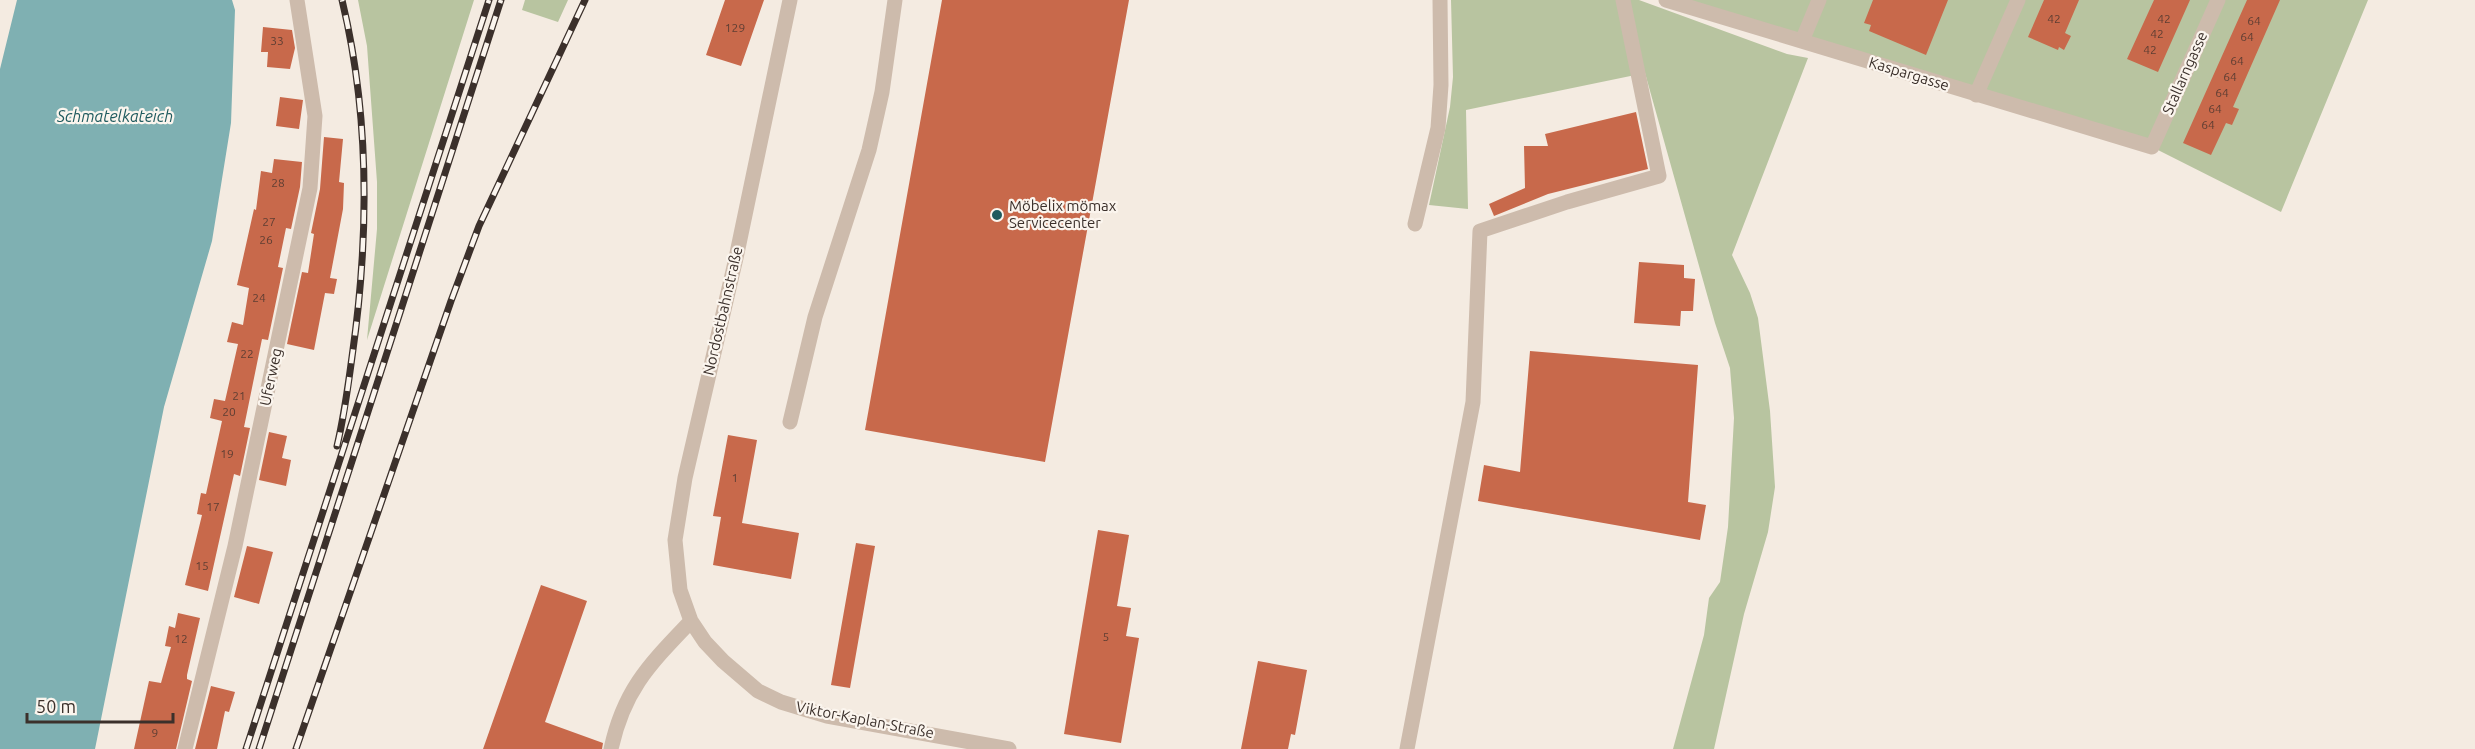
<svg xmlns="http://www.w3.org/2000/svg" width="2475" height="749" viewBox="0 0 2475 749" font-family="Ubuntu,sans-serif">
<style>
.green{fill:#b8c4a0}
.water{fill:#7fb0b2}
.building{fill:#c8694b}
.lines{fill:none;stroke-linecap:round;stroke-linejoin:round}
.minor{stroke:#cdbbac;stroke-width:15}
.rail-casing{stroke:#3b302b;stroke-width:7}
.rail{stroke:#fbf5ee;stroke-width:4.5;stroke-dasharray:14;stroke-linecap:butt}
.poi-dot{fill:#1f5a5e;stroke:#fbf5ee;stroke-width:2}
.labels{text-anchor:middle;stroke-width:4.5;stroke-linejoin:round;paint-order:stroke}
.number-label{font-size:12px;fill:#5e3e33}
.street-label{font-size:15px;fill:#3b302b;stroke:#fbf5ee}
.poi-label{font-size:15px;fill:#3b302b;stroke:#fbf5ee;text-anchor:start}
.water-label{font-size:16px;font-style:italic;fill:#1f5a5e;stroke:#fbf5ee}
</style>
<rect width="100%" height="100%" fill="#f4ebe1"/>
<!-- green -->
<path class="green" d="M358 0H474L367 340 377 229V182L367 46Z
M525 0H568L558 22 522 10Z
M1451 0H1639L1787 54 1808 58 1732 255 1750 293 1758 318 1770 411 1775 487 1768 532 1744 614 1714 749H1673L1704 635 1709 598 1720 582 1728 527 1734 418 1730 368 1715 323 1645 73 1466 110 1468 209 1429 205 1450 107 1453 77Z
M1666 0H2368L2281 212 2152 147Z"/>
<!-- water -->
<path class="water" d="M17 0H232L235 10 231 123 212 241 164 407 95 749H0V69Z"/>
<!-- building -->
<path class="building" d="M725 0H764L741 66 706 55Z
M942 0H1129L1045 462 865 430Z
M1873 0H1948L1926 55 1869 31 1871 25 1864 23Z
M2044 0H2079L2065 33 2071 36 2064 50 2059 47 2058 50 2028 37Z
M2154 0H2190L2158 72 2127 59Z
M2247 0H2280L2233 107 2239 109 2232 125 2226 123 2211 155 2183 143Z
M263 27 292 30 295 48 290 69 267 67 268 52H261Z
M280 97 303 100 299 129 276 126Z
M1636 112 1648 169 1548 194 1494 216 1489 204 1525 188 1524 146H1548L1545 134Z
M324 137 343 139 339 182 344 183 343 209 330 278 337 279 334 294 325 293 314 350 287 344 302 272 308 273 314 234 311 233 320 189Z
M274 159 302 162 300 187 291 229 286 228 278 267 283 268 268 340 262 339 244 427 250 428 240 476 234 474 208 591 185 585 202 515 197 514 201 493 206 494 222 421 210 418 214 399 225 401 238 344 227 342 232 322 243 325 249 288 237 285 254 209 256 210 261 171 272 173Z
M1639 262 1684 265V278L1695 279 1693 311H1681L1680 326 1634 323Z
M1530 351 1698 365 1688 502 1706 505 1700 540 1478 501 1484 465 1520 472Z
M269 432 287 436 282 458 291 460 286 486 259 480Z
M728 435 757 440 742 523 799 533 791 579 713 565 721 517 713 516Z
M1098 530 1129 535 1117 606 1131 608 1126 636 1139 638 1121 743 1064 734Z
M856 543 875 546 850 688 831 685Z
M247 546 273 552 259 604 234 597Z
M541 585 587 601 545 722 603 743 602 749H483Z
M178 613 200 618 187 675V679L192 681 176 749H134L149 681 161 683 171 647 165 646 169 626 175 628Z
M1258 661 1307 670 1295 735 1291 734 1288 749H1241Z
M211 686 235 692 229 712 225 711 217 749H195Z"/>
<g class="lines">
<!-- minor -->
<path class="minor" d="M790 0 736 258 685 478 675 540 680 590 691 621 705 642 723 661 758 691 781 702 827 716 1009 749
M1666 0 2152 147 2218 0
M1802 41 1819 0
M1976 95 2018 0
M1415 224 1438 128 1441 85 1440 0
M790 422 815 317 869 150 882 92 895 0
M185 749 235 546 310 188 315 116 297 0
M611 749C624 689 650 664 691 621
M1407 749 1473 402 1480 231 1567 202 1659 176 1623 0"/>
<defs>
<path id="rail" d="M337 446C344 417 348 387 352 357 369 239 370 116 342 0
M246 749 489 0
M259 749 501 0
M296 749 451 301 479 226 585 0"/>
</defs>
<!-- rail casing -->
<use href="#rail" class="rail-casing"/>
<!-- rail -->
<use href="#rail" class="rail"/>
</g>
<!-- markers -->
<circle class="poi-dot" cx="997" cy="215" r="6"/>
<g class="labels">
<!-- number labels -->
<g class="number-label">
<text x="2054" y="23">42</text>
<text x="2164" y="23">42</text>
<text x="2254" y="25">64</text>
<text x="735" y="32">129</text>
<text x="2157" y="38">42</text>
<text x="2247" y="41">64</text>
<text x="277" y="45">33</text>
<text x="2150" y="54">42</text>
<text x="2237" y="65">64</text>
<text x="2230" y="81">64</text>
<text x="2222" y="97">64</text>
<text x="2215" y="113">64</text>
<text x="2208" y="129">64</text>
<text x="278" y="187">28</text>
<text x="269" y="226">27</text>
<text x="266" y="244">26</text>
<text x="259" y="302">24</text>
<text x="247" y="358">22</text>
<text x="239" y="400">21</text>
<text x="229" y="416">20</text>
<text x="227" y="458">19</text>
<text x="735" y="482">1</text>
<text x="213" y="511">17</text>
<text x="202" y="570">15</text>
<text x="1106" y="641">5</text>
<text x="181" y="643">12</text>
<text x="155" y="737">9</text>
</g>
<!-- street labels -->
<g class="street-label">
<text transform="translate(2185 73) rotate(-66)" y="5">Stallarngasse</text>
<text transform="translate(1909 74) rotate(17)" y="5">Kaspargasse</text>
<text transform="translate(723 311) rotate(-77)" y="5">Nordostbahnstraße</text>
<text transform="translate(271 377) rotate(-78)" y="5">Uferweg</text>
<text transform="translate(865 720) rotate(11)" y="5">Viktor-Kaplan-Straße</text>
</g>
<!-- poi labels -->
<g class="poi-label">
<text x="1009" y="211">Möbelix mömax<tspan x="1009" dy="17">Servicecenter</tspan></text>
</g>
<!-- water labels -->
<g class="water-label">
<text x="115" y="122">Schmatelkateich</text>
</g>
</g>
<!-- scale -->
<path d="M27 713v9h146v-9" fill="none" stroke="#3b302b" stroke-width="3"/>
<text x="36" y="713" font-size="18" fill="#3b302b" stroke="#fbf5ee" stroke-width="4.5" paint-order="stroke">50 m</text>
</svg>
